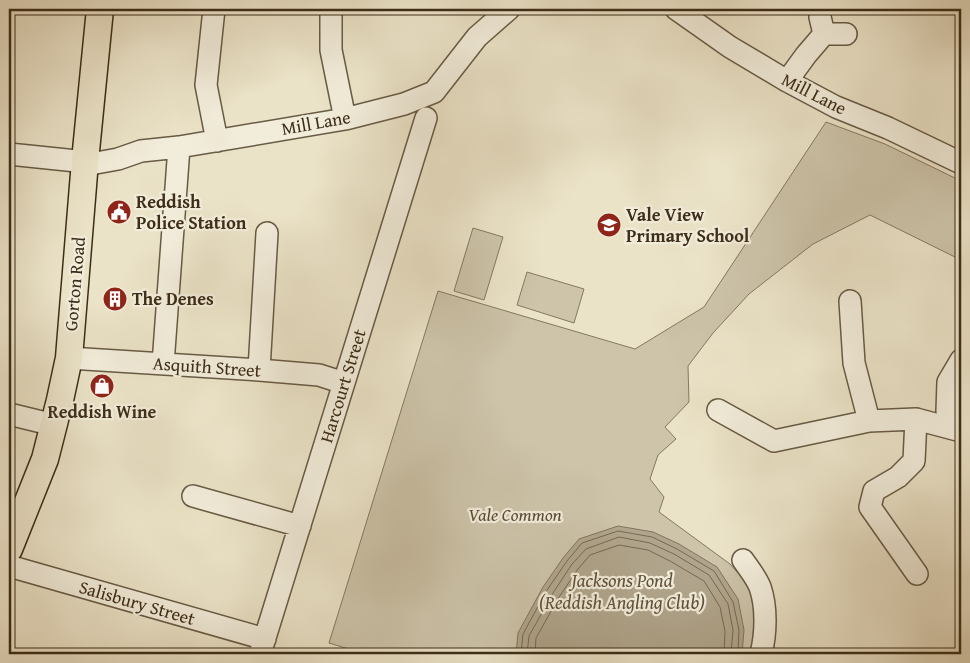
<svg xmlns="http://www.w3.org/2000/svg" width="970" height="663" viewBox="0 0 970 663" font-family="'Gentium Book Plus',serif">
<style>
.green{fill:#cdc4aa;stroke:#857861}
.water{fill:#b0a58c;stroke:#82755e}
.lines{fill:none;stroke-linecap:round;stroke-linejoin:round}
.shore{stroke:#766952;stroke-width:1}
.minor-casing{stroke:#685a44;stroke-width:24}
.major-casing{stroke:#3d2d18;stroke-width:29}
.minor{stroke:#f2eddb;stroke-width:21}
.major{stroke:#ebe3c8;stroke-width:26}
.labels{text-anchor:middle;stroke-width:4.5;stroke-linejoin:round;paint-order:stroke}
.street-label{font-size:18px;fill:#3d2d18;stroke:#f2eddb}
.poi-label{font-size:18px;font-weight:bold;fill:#3d2d18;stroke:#f2eddb;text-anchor:start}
.park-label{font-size:18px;font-style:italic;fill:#5a4b35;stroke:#f2eddb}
.water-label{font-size:19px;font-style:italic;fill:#60513b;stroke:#f2eddb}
</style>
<rect width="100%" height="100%" fill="#ebe3c8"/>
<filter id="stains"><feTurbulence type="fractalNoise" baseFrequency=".004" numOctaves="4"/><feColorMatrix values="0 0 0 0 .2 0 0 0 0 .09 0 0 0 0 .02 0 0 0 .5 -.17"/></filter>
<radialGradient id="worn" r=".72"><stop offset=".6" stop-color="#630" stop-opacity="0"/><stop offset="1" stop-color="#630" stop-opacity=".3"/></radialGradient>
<!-- green -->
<path class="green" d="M826 122 885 144 961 181V260L870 215 813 244 749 294 713 333 688 366 689 402 665 427 676 439 658 455 650 479 664 497 659 512 730 564 746 582 751 590 756 617 751 654H365L329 643 438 291 635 349 704 307Z
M473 228 503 237 484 300 454 291Z
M527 272 584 289 574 323 517 305Z"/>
<!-- water -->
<path class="water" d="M618 526 653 532 679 544 717 567 738 599 744 630 742 654H516L518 633 543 587 563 558 579 539Z"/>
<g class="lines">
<!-- shore -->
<path class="shore" d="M521 654 523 634 547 590 567 561 582 543 618 531 652 537 677 549 714 571 733 602 739 630 738 654
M527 654 529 636 553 593 572 564 586 549 619 537 650 543 674 554 709 575 728 604 733 630 731 654
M535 654 536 638 559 597 578 569 590 555 619 545 648 550 670 561 704 581 720 607 725 631 724 654"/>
<defs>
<path id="minor" d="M214 9 206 85 217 141
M331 9V50L345 119
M676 9 730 47 787 81 836 107 888 128 961 163
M824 34H846
M787 81 806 55 824 34 820 17
M9 154 96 163 118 159 141 151 179 147 345 119 404 104 434 92 477 37 509 9
M850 301 854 363 869 421
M69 358 259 370 319 375 344 383
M163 364 179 147
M259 370 267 233
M718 410 774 441 869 421 916 419 961 431
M9 414 54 425
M916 419 914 461 898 477 874 491 870 507 917 574
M954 428 947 411 948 382 961 360
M193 496 300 526
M743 560C749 569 756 577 760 587 767 607 766 634 761 654
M9 566 265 639
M260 654 426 118"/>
<path id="major" d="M9 549 45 459 60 400 69 358 85 161 100 9"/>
</defs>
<!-- minor casing -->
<use href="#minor" class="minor-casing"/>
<!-- major casing -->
<use href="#major" class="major-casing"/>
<!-- minor -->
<use href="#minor" class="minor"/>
<!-- major -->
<use href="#major" class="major"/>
</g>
<!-- icons -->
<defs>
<symbol id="civic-disc" viewBox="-11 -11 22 22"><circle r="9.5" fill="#8f2418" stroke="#f2eddb"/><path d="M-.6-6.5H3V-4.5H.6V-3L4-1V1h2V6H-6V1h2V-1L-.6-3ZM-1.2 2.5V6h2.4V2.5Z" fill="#fff"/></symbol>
<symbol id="school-disc" viewBox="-11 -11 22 22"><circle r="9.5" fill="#8f2418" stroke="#f2eddb"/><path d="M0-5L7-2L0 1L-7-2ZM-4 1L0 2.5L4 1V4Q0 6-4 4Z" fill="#fff"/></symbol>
<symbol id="building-disc" viewBox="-11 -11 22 22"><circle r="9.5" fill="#8f2418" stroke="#f2eddb"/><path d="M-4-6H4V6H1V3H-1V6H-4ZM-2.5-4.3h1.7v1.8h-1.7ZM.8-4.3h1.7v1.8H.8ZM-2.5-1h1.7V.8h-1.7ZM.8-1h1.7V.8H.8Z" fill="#fff"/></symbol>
<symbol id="shop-disc" viewBox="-11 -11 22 22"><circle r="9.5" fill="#8f2418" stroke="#f2eddb"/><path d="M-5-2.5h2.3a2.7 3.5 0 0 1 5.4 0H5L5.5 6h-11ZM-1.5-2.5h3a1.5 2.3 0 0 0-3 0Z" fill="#fff"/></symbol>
</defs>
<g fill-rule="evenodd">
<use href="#civic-disc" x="105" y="198" width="28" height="28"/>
<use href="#school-disc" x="595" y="211" width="28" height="28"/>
<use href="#building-disc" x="101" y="285" width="28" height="28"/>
<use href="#shop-disc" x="88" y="372" width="28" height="28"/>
</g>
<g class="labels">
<!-- street labels -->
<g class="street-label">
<text transform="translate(814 94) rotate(27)" y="6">Mill Lane</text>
<text transform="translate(316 123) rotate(-10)" y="6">Mill Lane</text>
<text transform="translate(75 284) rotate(-85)" y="6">Gorton Road</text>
<text transform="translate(207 367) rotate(4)" y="6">Asquith Street</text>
<text transform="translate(343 386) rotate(-73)" y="6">Harcourt Street</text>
<text transform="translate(137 603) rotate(16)" y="6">Salisbury Street</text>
</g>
<!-- poi labels -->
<g class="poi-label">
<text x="136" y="208">Reddish<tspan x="136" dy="21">Police Station</tspan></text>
<text x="626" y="221">Vale View<tspan x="626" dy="21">Primary School</tspan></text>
<text x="132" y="305">The Denes</text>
<text x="102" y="418" text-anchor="middle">Reddish Wine</text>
</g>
<!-- park labels -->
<g class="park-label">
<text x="515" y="521">Vale Common</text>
</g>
<!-- water labels -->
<g class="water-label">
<text x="622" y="587">Jacksons Pond<tspan x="622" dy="22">(Reddish Angling Club)</tspan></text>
</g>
</g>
<!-- margin -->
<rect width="970" height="663" fill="none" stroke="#ebe3c8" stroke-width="30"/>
<rect x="10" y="10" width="950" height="643" fill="none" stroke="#3d2d18" stroke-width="2.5"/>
<rect x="15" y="15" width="940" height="633" fill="none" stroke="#3d2d18"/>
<rect width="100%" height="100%" filter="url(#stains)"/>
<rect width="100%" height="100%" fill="url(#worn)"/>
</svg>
